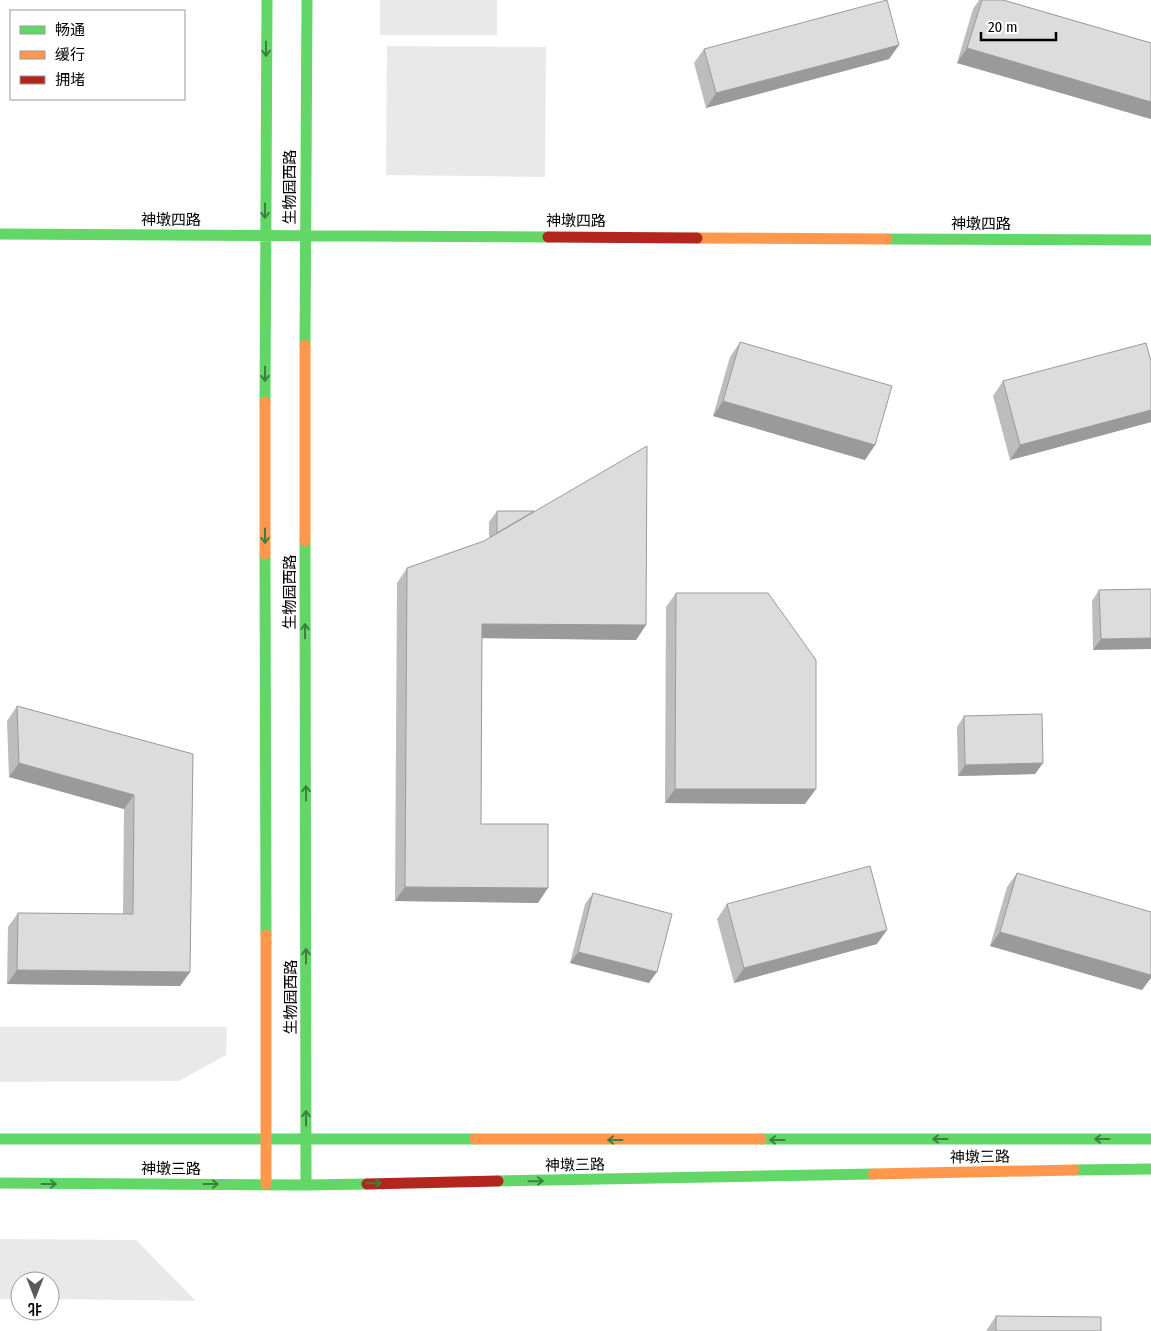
<svg xmlns="http://www.w3.org/2000/svg" width="1151" height="1331" viewBox="0 0 1151 1331" font-family="'Fira Sans Condensed','Noto Sans SC',sans-serif">
<style>
.green{fill:#e9e9e9}
.lines{fill:none;stroke-linecap:round;stroke-linejoin:round}
.fast{stroke:#63d668;stroke-width:11}
.slow{stroke:#ff974d;stroke-width:11}
.jam{stroke:#b3261e;stroke-width:11}
.wall{fill:#bdbdbd}
.shaded-wall{fill:#9a9a9a}
.building{fill:#dcdcdc;stroke:#9a9a9a}
.oneway{stroke:#3b803e}
.labels{text-anchor:middle;stroke-width:4;stroke-linejoin:round;paint-order:stroke}
.street-label{font-size:15px;fill:#000;stroke:#fff}
</style>
<rect width="100%" height="100%" fill="#fff"/>
<!-- green -->
<path class="green" d="M380 0H497V35H380Z
M387 46 546 47 545 177 386 175Z
M0 1027H227L226 1055 179 1081 0 1082Z
M0 1239 136 1240 196 1301 50 1299V1281H20V1299H0Z"/>
<g class="lines">
<!-- fast -->
<path class="fast" d="M0 234 548 237
M887 239 1151 240
M305 345 307 0
M265 402 267 0
M305 541 306 1185
M265 554 266 935
M0 1139H475
M761 1139H1151
M1074 1170 1151 1169
M498 1181 873 1174
M0 1183 306 1185 367 1184"/>
<!-- slow -->
<path class="slow" d="M697 238 887 239
M305 345V541
M265 402V554
M266 935V1184
M475 1139H761
M873 1174 1074 1170"/>
<!-- jam -->
<path class="jam" d="M548 237 697 238
M367 1184 498 1181"/>
</g>
<!-- wall -->
<path class="wall" d="M979 0H1003L1151 43V119L957 63 973 9Z
M899 45 889 59 706 108 694 63 704 49Z
M740 342 875 445 865 460 713 416 730 357Z
M1151 361V422L1010 460 993 396 1003 381Z
M497 511 646 625 636 640 482 638 481 824 538 903 395 901 397 583 407 568 484 541 489 538V522Z
M1151 589 1093 650 1092 601 1099 590Z
M676 593 805 804 665 803 666 607Z
M17 706 193 754 190 972 180 986 7 984 8 927 18 913 123 914 124 809 9 777 7 721Z
M964 716 1043 763 1035 774 958 776 957 727Z
M1017 873 1142 990 990 946 1007 887Z
M593 893 649 983 570 963 585 904Z
M727 904 877 944 734 983 717 919Z
M996 1316 1101 1331H986Z"/>
<!-- shaded-wall -->
<path class="shaded-wall" d="M899 45 889 59 706 108 716 93Z
M967 48 1151 102V119L957 63Z
M723 401 875 445 865 460 713 416Z
M1151 410V422L1010 460 1020 445Z
M482 624 646 625 636 640 472 638Z
M1151 638V649L1093 650 1101 639Z
M19 763 134 795 124 809 9 777Z
M1043 763 1035 774 958 776 965 765Z
M675 789H816L805 804 665 803Z
M405 887 548 888 538 903 395 901Z
M887 930 877 944 734 983 744 968Z
M1000 932 1151 975V978L1142 990 990 946Z
M578 952 657 972 649 983 570 963Z
M17 970 190 972 180 986 7 984Z"/>
<!-- building -->
<path class="building" d="M887 0 899 45 716 93 704 49Z
M982 0H1003L1151 43V102L967 48Z
M740 342 892 386 875 445 723 401Z
M1146 343 1151 361V410L1020 445 1003 381Z
M647 446 646 625 482 624 481 824H548V888L405 887 407 568 484 541Z
M497 511H534L497 533Z
M1151 589V638L1101 639 1099 590Z
M676 593H768L816 660V789H675Z
M17 706 193 754 190 972 17 970 18 913 133 914 134 795 19 763Z
M1042 714 1043 763 965 765 964 716Z
M870 866 887 930 744 968 727 904Z
M1017 873 1151 912V975L1000 932Z
M593 893 672 914 657 972 578 952Z
M996 1316 1101 1317V1331H996Z"/>
<!-- one-way arrows -->
<defs><path id="oneway-shaft" d="M-6 0H5M1.5-3L5.5 0L1.5 3" fill="none" stroke-width="1.6" stroke-linecap="round" stroke-linejoin="round" transform="scale(1.25)"/></defs>
<g class="oneway">
<use href="#oneway-shaft" transform="translate(266 49) rotate(90)"/>
<use href="#oneway-shaft" transform="translate(265 211) rotate(90)"/>
<use href="#oneway-shaft" transform="translate(265 374) rotate(90)"/>
<use href="#oneway-shaft" transform="translate(265 536) rotate(90)"/>
<use href="#oneway-shaft" transform="translate(305 631) rotate(-90)"/>
<use href="#oneway-shaft" transform="translate(306 793) rotate(-90)"/>
<use href="#oneway-shaft" transform="translate(306 956) rotate(-90)"/>
<use href="#oneway-shaft" transform="translate(306 1118) rotate(-90)"/>
<use href="#oneway-shaft" transform="translate(940 1139) rotate(180)"/>
<use href="#oneway-shaft" transform="translate(1102 1139) rotate(180)"/>
<use href="#oneway-shaft" transform="translate(615 1140) rotate(180)"/>
<use href="#oneway-shaft" transform="translate(777 1140) rotate(180)"/>
<use href="#oneway-shaft" transform="translate(536 1181) rotate(-1)"/>
<use href="#oneway-shaft" transform="translate(374 1183) rotate(-1)"/>
<use href="#oneway-shaft" transform="translate(49 1184)"/>
<use href="#oneway-shaft" transform="translate(211 1184)"/>
</g>
<g class="labels">
<!-- street labels -->
<g class="street-label">
<text transform="translate(290 187) rotate(-90)" y="5">生物园西路</text>
<text x="171" y="225">神墩四路</text>
<text x="576" y="226">神墩四路</text>
<text x="981" y="229">神墩四路</text>
<text transform="translate(290 592) rotate(-90)" y="5">生物园西路</text>
<text transform="translate(291 997) rotate(-90)" y="5">生物园西路</text>
<text transform="translate(980 1157) rotate(-1)" y="5">神墩三路</text>
<text transform="translate(575 1165) rotate(-1)" y="5">神墩三路</text>
<text x="171" y="1174">神墩三路</text>
</g>
</g>
<!-- legend -->
<rect x="10" y="10" width="175" height="90" fill="#ffffff" stroke="#999999"/>
<rect x="20" y="26" width="25" height="8" fill="#63d668" stroke="#999999"/>
<text x="55" y="35" font-size="15" fill="#000000">畅通</text>
<rect x="20" y="51" width="25" height="8" fill="#ff974d" stroke="#999999"/>
<text x="55" y="60" font-size="15" fill="#000000">缓行</text>
<rect x="20" y="76" width="25" height="8" fill="#b3261e" stroke="#999999"/>
<text x="55" y="85" font-size="15" fill="#000000">拥堵</text>
<!-- north arrow -->
<g transform="translate(35 1296) rotate(180)"><circle r="24" fill="#ffffff" stroke="#999999"/>
<path d="M0-4L9 19L0 12L-9 19Z" fill="#595959"/>
<text y="-8" font-size="14" font-weight="bold" text-anchor="middle" fill="#000000">北</text>
</g>
<!-- scale -->
<path d="M981 32v8h75v-8" fill="none" stroke="#000000" stroke-width="2.5"/>
<text x="988" y="32" font-size="15" fill="#000000" stroke="#ffffff" stroke-width="4" paint-order="stroke">20 m</text>
</svg>
